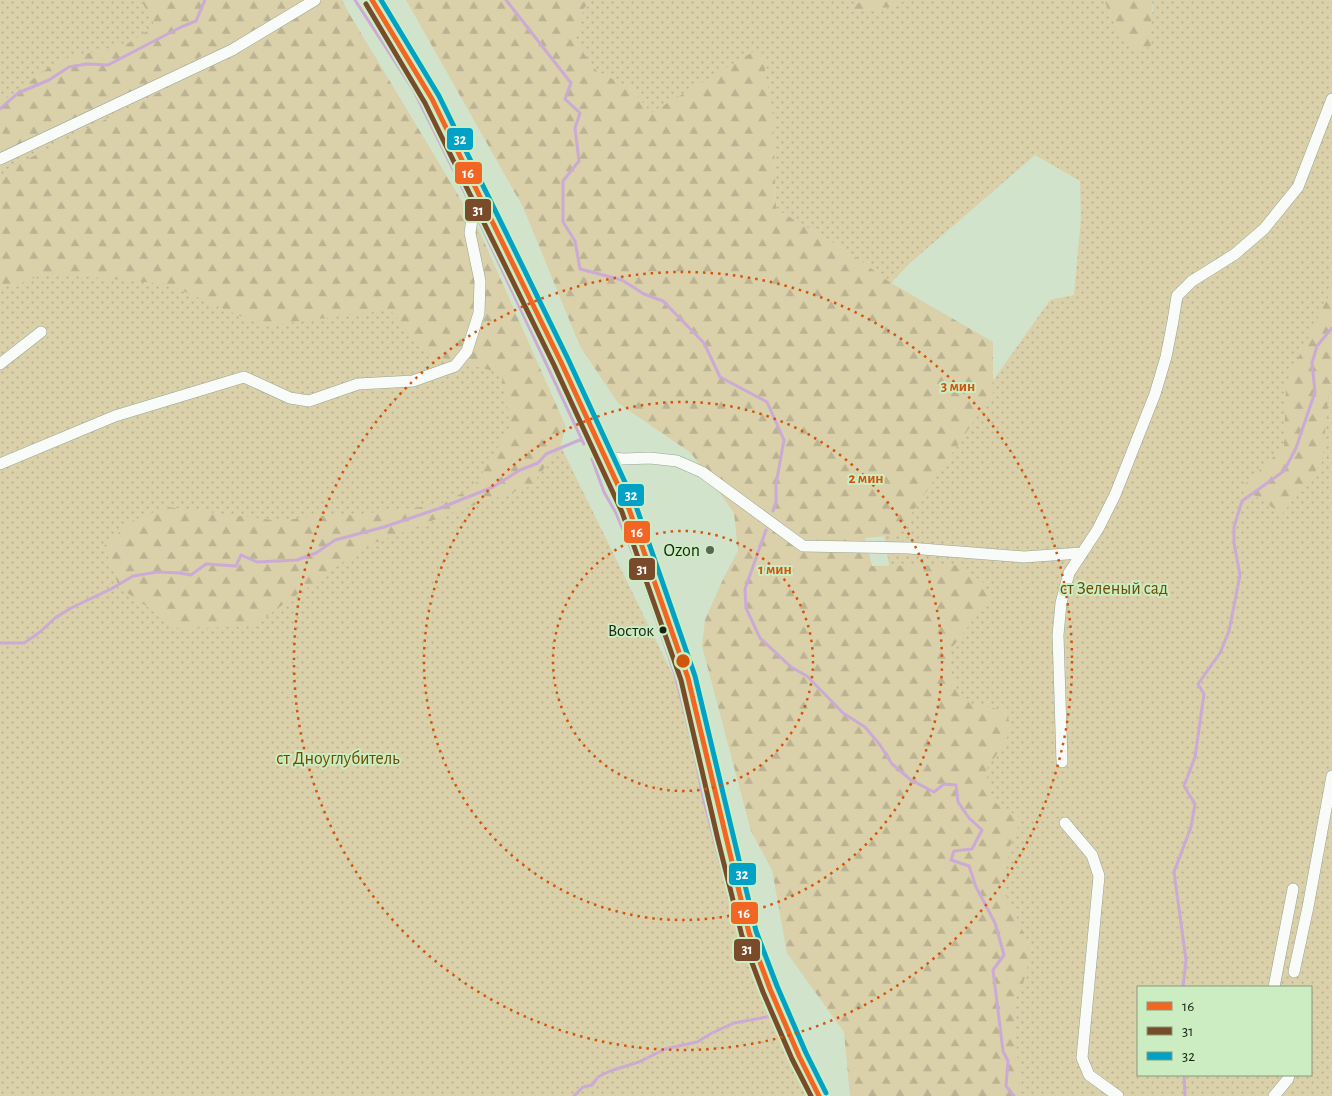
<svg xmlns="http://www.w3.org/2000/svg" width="1332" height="1096" viewBox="0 0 1332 1096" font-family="'Alegreya Sans',sans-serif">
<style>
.grass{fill:url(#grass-dots);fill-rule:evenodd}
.forest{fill:url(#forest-firs)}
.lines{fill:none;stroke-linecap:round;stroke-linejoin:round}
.stream{stroke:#ccaad6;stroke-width:3}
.minor-casing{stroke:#97a593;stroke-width:12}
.minor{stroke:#f8fbf7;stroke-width:11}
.bus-1-casing{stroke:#cbedc1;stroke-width:9}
.bus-2-casing{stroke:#cbedc1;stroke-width:9}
.bus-3-casing{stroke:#cbedc1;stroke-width:9}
.bus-1{stroke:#f26522;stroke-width:5}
.bus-2{stroke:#7a4b2a;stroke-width:5}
.bus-3{stroke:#01a2c5;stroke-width:5}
.ring{fill:none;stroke:#d3540d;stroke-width:2.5;stroke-dasharray:2.5 5}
.poi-dot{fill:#586653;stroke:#cbedc1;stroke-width:2}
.bus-dot{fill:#172313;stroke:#cbedc1;stroke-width:2}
.labels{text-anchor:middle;stroke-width:4;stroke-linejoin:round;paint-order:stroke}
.bus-label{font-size:17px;fill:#172313;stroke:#cbedc1;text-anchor:end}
.poi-label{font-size:18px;fill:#172313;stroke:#cbedc1;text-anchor:end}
.park-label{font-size:18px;fill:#6c4b03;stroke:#cbedc1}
.centre{fill:#d3540d;stroke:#cbedc1;stroke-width:2.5}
.ring-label{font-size:15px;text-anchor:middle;font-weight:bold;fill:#d3540d;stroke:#cbedc1;stroke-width:4;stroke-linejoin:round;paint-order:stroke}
.line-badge{stroke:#cbedc1;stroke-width:2}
.badge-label{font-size:14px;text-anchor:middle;font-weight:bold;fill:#fff}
</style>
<defs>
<pattern id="grass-dots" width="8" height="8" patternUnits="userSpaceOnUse" patternTransform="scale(1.25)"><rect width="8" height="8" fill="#dad0a9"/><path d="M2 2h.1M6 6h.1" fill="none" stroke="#bab291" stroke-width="1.8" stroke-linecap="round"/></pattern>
<pattern id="forest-firs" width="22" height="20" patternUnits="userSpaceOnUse" patternTransform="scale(1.25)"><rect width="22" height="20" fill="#dad0a9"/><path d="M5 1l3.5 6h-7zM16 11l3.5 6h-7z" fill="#bab291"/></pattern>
</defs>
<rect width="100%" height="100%" fill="#d1e3cb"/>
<!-- grass -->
<path class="grass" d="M0 0H342L689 708 745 933 816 1096H0Z
M590 0H863L846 12 890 7 907 0H1104L1123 41 1153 12 1152 0H1332V1096H977L884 535 1050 300 1074 295 1081 218 1080 181 1035 155 910 263 891 283 850 253 776 209 773 115 651 113 630 88 597 71 575 42 583 10ZM1138 987H1311V1075H1138Z"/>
<!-- forest -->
<path class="forest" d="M141 0H341L478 228 566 427 560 447 531 486 457 511 364 547 253 626 179 629 119 587 104 546 132 521 167 507 280 521 316 516 353 515 438 505 473 488 511 426 501 373 428 354 390 310 263 326 167 284 46 273 14 286H0V176L16 165 220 61 202 56 0 161V103L59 60 127 44 155 26Z
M406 0H590L583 10 575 42 597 71 630 88 651 113 761 47 773 115 776 209 850 253 891 283 993 342V393L897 535 865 538 872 566 956 565 984 583 990 598 951 649 950 667 957 693 971 704 1004 710 1011 725 1006 741 986 770 991 800C1001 807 1012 811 1021 820L1010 846 1004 880 1007 897 1028 942 1029 959 1026 975 1013 1006 1021 1096H850L844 1032 787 953 772 870 751 831 702 646 705 620 724 577 738 551 734 513 691 453 618 403 580 346 523 207Z
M863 0H907L890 7 845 12Z
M1104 0H1152L1151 46 1141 50 1131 47 1123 41Z
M1332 289V382L1328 399 1322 463 1282 514 1242 487 1284 447 1286 383Z"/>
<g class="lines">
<!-- stream -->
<path class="stream" d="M355 0 414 91 471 205
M506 0 571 83 565 99 580 113 575 128 579 161 563 181V222L575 241 580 269 622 280 644 294 663 301 704 343 720 377 767 402 784 440 776 484V502L773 511
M0 109 18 93 49 80 69 67 87 64 108 65 181 27 196 21 205 0
M480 223 584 444
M592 459 604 492 616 513 639 568 675 675 693 745 703 797 737 926
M766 530 745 589 746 608 760 638 791 667 807 676 843 713 865 727 880 745 892 764 911 780 934 792 944 784 956 785 958 802 969 818 982 830 972 849 954 851 951 860 969 866 976 887 995 923 1004 955 993 970 1003 1051 1008 1061 1006 1086 1014 1096
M0 643H24L40 632 55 618 71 608 111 589 133 576 158 572 180 573 191 575 206 564 236 566 241 555 257 562 297 560 316 553 335 540 384 527 443 507 493 487 520 470 538 463 546 454 582 439
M743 943 748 951 754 970 789 1055
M1183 987 1186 960 1174 872 1191 827 1195 804 1184 786 1195 757 1204 694 1198 684 1220 653 1229 631 1240 575 1234 543V527L1242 501 1284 471 1296 448 1315 392 1312 363 1317 346 1332 328
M794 1065 810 1096
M1184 1075 1185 1096
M574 1096 583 1087 592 1085 598 1077 610 1071 639 1062 665 1049 697 1042 712 1033 734 1023 772 1016"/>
<defs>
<path id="minor" d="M372 0 432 99 561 362 629 509 688 678 725 838 749 933 770 989 799 1056 819 1096
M0 159 232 50 315 0
M0 364 41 332
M605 457 623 459 650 458 677 461 702 472 803 546 909 548 1024 557 1081 553
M0 464 115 416 244 377 290 398 309 401 358 384 413 381 455 366 467 351 479 313 480 281 470 233 472 219 485 207
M1062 762 1058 635 1061 603 1069 573 1098 529 1115 495 1155 394 1166 357 1173 321 1177 296 1192 281 1235 254 1264 229 1298 187 1332 99
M1065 823 1092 855 1099 876 1082 1058 1089 1075 1118 1096
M1294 972 1308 907 1332 776
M1274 987 1293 889
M1274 1096 1288 1079 1289 1075"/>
</defs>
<!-- minor casing -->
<use href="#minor" class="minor-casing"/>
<!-- minor -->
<use href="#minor" class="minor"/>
<defs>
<path id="bus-1" d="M372 0 432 99 561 362 629 509 688 678 749 933 770 989 799 1056 819 1096"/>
<path id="bus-2" d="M366 4 425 103 554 365 622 512 681 680 718 840 742 936 763 992 792 1059 811 1096"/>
<path id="bus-3" d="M381 0 439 96 568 359 636 506 695 676 756 931 777 986 806 1053 826 1093"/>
</defs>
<!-- bus-1 casing -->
<use href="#bus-1" class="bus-1-casing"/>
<!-- bus-2 casing -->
<use href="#bus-2" class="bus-2-casing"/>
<!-- bus-3 casing -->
<use href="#bus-3" class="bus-3-casing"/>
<!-- bus-1 -->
<use href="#bus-1" class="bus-1"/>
<!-- bus-2 -->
<use href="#bus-2" class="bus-2"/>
<!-- bus-3 -->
<use href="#bus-3" class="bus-3"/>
</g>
<!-- distance rings -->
<g class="ring">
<circle cx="683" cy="661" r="130"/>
<circle cx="683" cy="661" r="259"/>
<circle cx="683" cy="661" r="389"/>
</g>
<!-- markers -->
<circle class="poi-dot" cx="710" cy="550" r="5"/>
<circle class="bus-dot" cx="663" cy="630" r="4.5"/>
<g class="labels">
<!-- bus labels -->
<g class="bus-label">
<text x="654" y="636">Восток</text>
</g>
<!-- poi labels -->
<g class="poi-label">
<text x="700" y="556">Ozon</text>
</g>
<!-- park labels -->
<g class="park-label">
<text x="1114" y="594">ст Зеленый сад</text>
<text x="338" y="764">ст Дноуглубитель</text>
</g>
</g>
<circle cx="683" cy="661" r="8" class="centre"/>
<g class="ring-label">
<text x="958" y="391">3 мин</text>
<text x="866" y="483">2 мин</text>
<text x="775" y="574">1 мин</text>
</g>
<g class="line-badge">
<rect x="446" y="127" width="28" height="24" rx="5" fill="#01a2c5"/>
<rect x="454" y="161" width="29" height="24" rx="5" fill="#f26522"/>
<rect x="464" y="198" width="28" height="24" rx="5" fill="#7a4b2a"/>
<rect x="617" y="483" width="28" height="24" rx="5" fill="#01a2c5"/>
<rect x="623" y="520" width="28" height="24" rx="5" fill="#f26522"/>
<rect x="628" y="557" width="28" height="24" rx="5" fill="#7a4b2a"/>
<rect x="728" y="862" width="29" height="24" rx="5" fill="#01a2c5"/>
<rect x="730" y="901" width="29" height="24" rx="5" fill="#f26522"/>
<rect x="733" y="938" width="28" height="24" rx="5" fill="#7a4b2a"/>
</g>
<g class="badge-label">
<text x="460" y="144">32</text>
<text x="468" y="178">16</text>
<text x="478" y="215">31</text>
<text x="631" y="500">32</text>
<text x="637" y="537">16</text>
<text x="642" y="574">31</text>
<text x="742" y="879">32</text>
<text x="744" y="918">16</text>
<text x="747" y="954">31</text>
</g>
<!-- legend -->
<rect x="1137" y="986" width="175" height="90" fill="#cbedc1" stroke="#839c7b"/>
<rect x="1147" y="1002" width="25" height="8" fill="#f26522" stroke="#839c7b"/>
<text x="1182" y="1011" font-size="15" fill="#172313">16</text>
<rect x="1147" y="1027" width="25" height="8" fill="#7a4b2a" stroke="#839c7b"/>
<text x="1182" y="1036" font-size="15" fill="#172313">31</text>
<rect x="1147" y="1052" width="25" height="8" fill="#01a2c5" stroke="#839c7b"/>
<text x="1182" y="1061" font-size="15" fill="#172313">32</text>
</svg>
